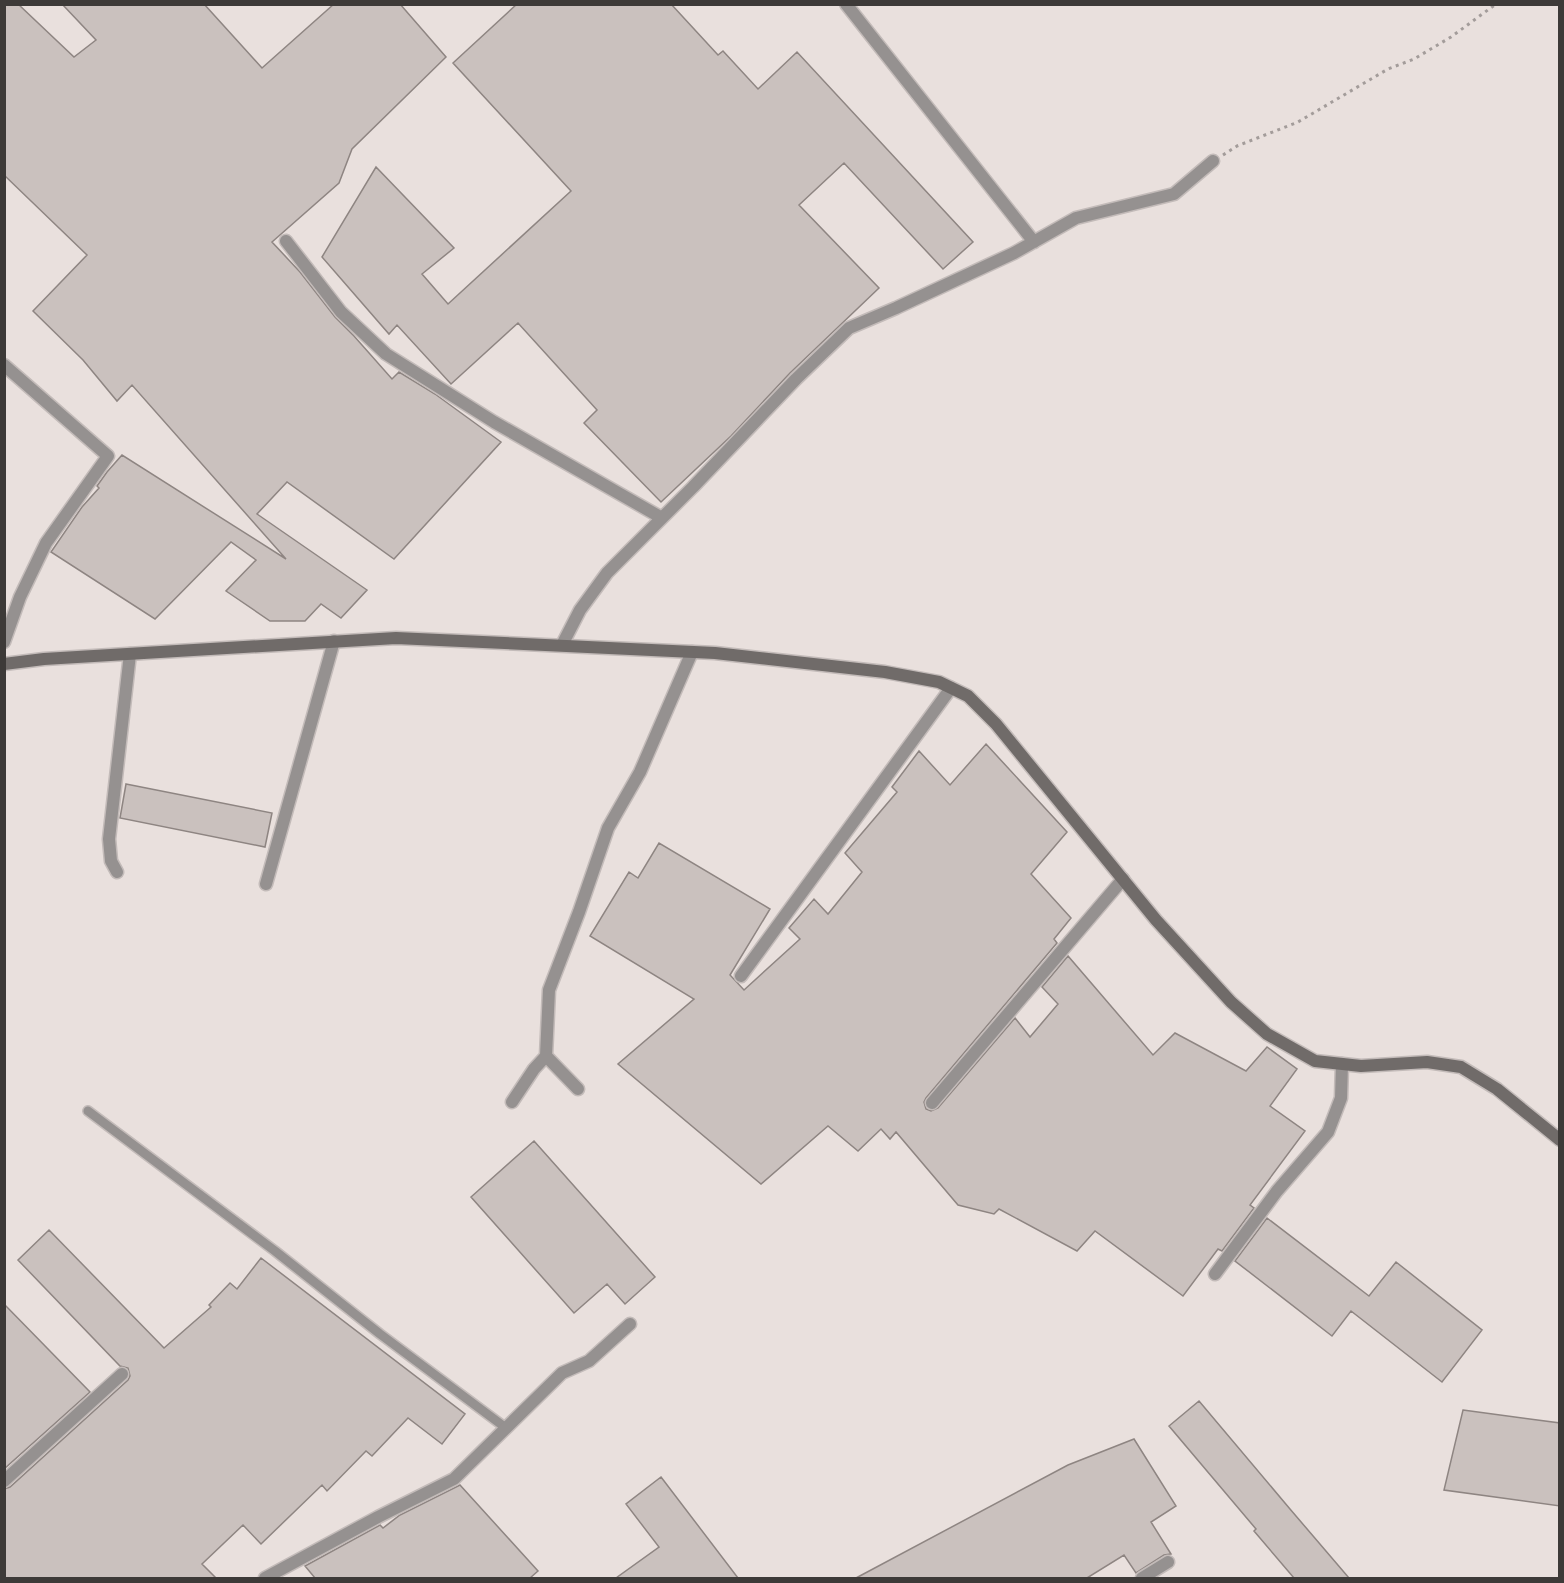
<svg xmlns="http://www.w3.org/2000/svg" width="1564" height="1583" viewBox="0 0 1564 1583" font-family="'Varela Round',sans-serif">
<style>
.building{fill:#cac1be;stroke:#8e8582;stroke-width:1.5}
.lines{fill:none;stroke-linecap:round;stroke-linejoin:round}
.lane-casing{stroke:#c3bbb9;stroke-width:12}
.street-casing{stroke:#c3bbb9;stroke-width:15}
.secondary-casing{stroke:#c3bbb9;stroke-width:15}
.path{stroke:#a39c9a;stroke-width:3;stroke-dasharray:3 4.5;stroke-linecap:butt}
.lane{stroke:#959190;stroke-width:9}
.street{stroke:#959190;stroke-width:12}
.secondary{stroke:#706b69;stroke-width:12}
</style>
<rect width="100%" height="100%" fill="#e9e0dd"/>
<!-- building -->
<path class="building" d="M4 4H18L74 57 96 40 62 4H204L262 68 334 4H400L446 57 352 149 339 183 272 242 300 272 335 317 354 336 392 379 399 372 435 394 501 442 394 559 287 482 257 514 367 590 341 618 321 604 305 621H270L226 591 256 560 231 542 155 619 51 552 82 507 99 488 97 486 107 472 122 455 286 559 132 385 117 401 83 360 33 311 87 255 4 175Z
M517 4H671L718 55 723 51 758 89 797 52 973 242 943 269 844 163 799 205 879 288 790 373 731 436 661 502 584 423 597 410 518 323 451 384 397 325 389 334 322 257 376 167 454 248 422 274 448 304 571 191 453 63Z
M986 744 1067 832 1031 874 1071 918 1054 939 1057 943 926 1098 924 1102 926 1109 931 1111 938 1108 1015 1018 1030 1037 1058 1004 1042 987 1068 956 1153 1055 1175 1033 1246 1071 1267 1047 1297 1069 1270 1106 1305 1131 1250 1205 1254 1208 1222 1251 1218 1249 1183 1296 1095 1231 1077 1251 999 1209 994 1214 958 1205 896 1132 890 1139 881 1129 858 1151 828 1126 761 1184 618 1064 694 999 590 936 629 872 638 878 659 843 770 909 730 975 744 990 800 939 789 928 814 899 828 914 862 872 845 853 897 792 892 787 919 751 950 785Z
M126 784 272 813 265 847 120 818Z
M534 1141 655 1277 625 1304 607 1284 574 1313 471 1197Z
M1267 1218 1369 1296 1396 1262 1482 1330 1442 1382 1351 1311 1332 1336 1235 1261Z
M49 1230 164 1348 211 1307 209 1305 230 1283 237 1289 261 1258 465 1414 442 1444 408 1418 372 1456 366 1451 327 1491 322 1485 261 1544 243 1525 202 1564 216 1578H4V1489L10 1487 128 1380 130 1376 128 1368 120 1366 18 1260Z
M4 1304 90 1392 4 1469Z
M1199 1401 1290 1509 1349 1578H1294L1254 1531 1256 1529 1169 1426Z
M1463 1410 1560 1423V1506L1444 1490Z
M1134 1439 1176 1506 1151 1522 1171 1554 1164 1555 1136 1573 1124 1555 1087 1578H856L1068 1465Z
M661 1477 738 1578H616L659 1547 626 1504Z
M460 1485 538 1571 530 1578H315L305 1566 380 1525 383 1528 400 1515Z"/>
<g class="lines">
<defs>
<path id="lane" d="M88 1111 275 1251 380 1334 506 1428"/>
<path id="street" d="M846 4 1034 242
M286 241 341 312 386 354 494 422 662 518
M4 365 108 456 46 543 20 597 4 642
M562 645 580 610 607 573 693 487 796 379 849 328 896 308 1014 253 1076 218 1174 194 1213 161
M117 872 111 861 109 839 130 654
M266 884 334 641
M741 976 951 688
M578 1089 546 1056 549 990 579 912 608 828 640 772 692 652
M512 1102 534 1069 546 1056
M932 1103 1123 879
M1215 1274 1277 1191 1328 1132 1341 1098 1342 1064
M4 1481 122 1374
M265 1578 378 1517 454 1479 562 1373 589 1361 630 1324
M1142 1578 1168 1562"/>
<path id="secondary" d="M4 664 44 659 396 638 715 653 885 672 939 682 968 696 996 724 1156 920 1231 1002 1267 1034 1315 1061 1361 1066 1427 1062 1461 1067 1497 1089 1560 1140"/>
</defs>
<!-- lane casing -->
<use href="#lane" class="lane-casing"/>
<!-- street casing -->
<use href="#street" class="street-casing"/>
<!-- secondary casing -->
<use href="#secondary" class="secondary-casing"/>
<!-- path -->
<path class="path" d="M1223 155 1237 146 1298 122 1388 69 1414 59 1451 37 1496 4"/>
<!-- lane -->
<use href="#lane" class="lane"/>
<!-- street -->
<use href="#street" class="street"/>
<!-- secondary -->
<use href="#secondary" class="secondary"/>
</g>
<!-- border -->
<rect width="1564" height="1583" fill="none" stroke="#3d3a38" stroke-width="12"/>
</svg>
